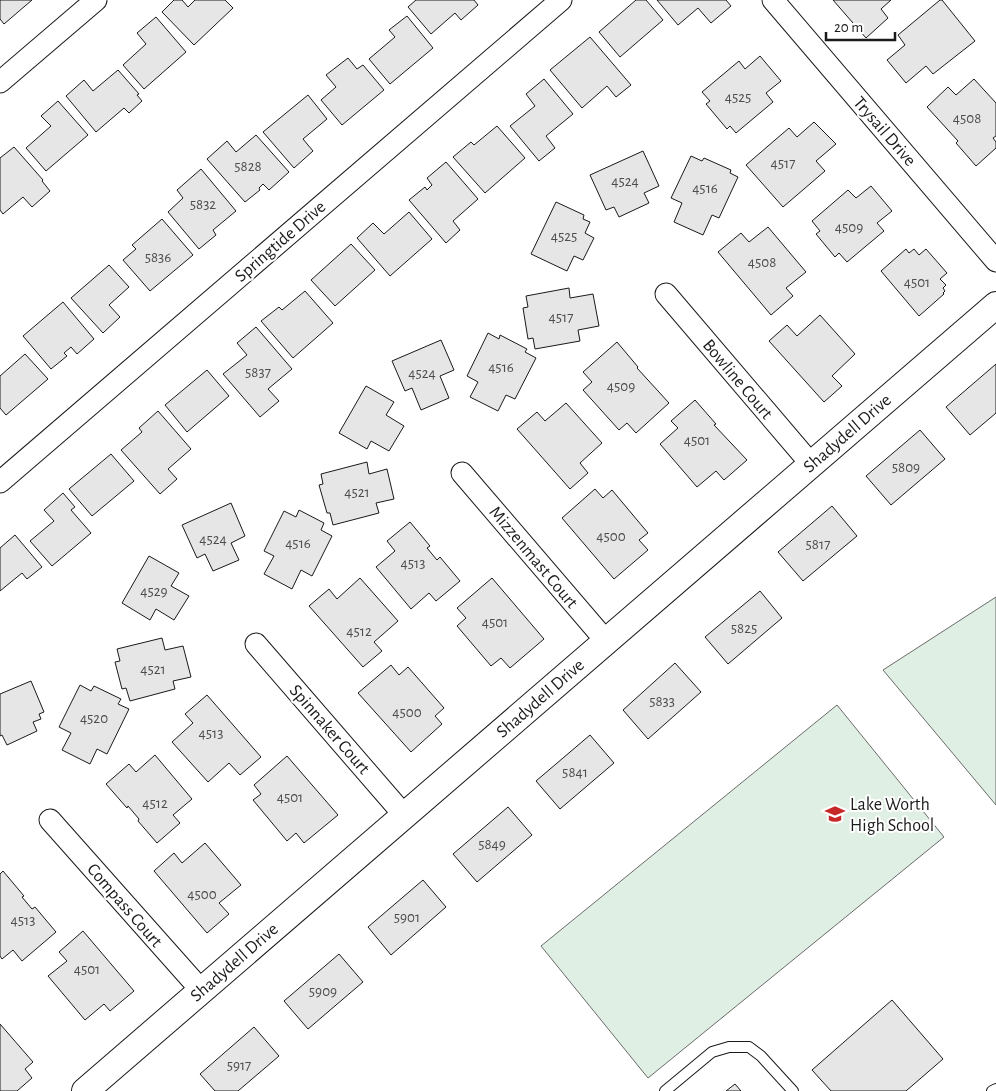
<svg xmlns="http://www.w3.org/2000/svg" width="996" height="1091" viewBox="0 0 996 1091" font-family="'Alegreya Sans',sans-serif">
<style>
.grass{fill:#e0efe3;stroke:#6a6a6a}
.building{fill:#e6e6e6;stroke:#1a1a1a}
.lines{fill:none;stroke-linecap:round;stroke-linejoin:round}
.service-casing{stroke:#1a1a1a;stroke-width:12}
.minor-casing{stroke:#1a1a1a;stroke-width:23}
.tertiary-casing{stroke:#1a1a1a;stroke-width:28}
.service{stroke:#fff;stroke-width:10}
.minor{stroke:#fff;stroke-width:21}
.tertiary{stroke:#fff;stroke-width:26}
.labels{text-anchor:middle;stroke-width:4;stroke-linejoin:round;paint-order:stroke}
.number-label{font-size:15px;fill:#4d4d4d}
.street-label{font-size:18px;fill:#1a1a1a;stroke:#fff}
.poi-label{font-size:18px;fill:#1a1a1a;stroke:#fff;text-anchor:start}
</style>
<rect width="100%" height="100%" fill="#fff"/>
<!-- grass -->
<path class="grass" d="M996 597V805L883 670Z
M837 705 944 837 648 1078 541 946Z"/>
<!-- building -->
<path class="building" d="M0 0H32L4 24 0 19Z
M174 0H182L188 7 195 0H225L233 8 194 45 162 12Z
M416 0H474L478 5 461 20 455 13 431 34 408 7Z
M636 0H646L663 20 620 57 599 32Z
M657 0H726L731 6 711 23 698 8 678 25Z
M833 0H891L881 9 888 18 866 38Z
M940 0H942L975 41 933 74 926 66 906 83 887 60 905 45 898 35Z
M407 16 433 48 390 84 369 59 395 37 389 30Z
M156 17 186 52 144 89 123 65 146 44 137 33Z
M590 37 631 85 616 97 607 86 582 108 550 70Z
M760 56 781 81 766 93 773 102 736 133 730 126 727 129 706 104 710 101 702 92 739 61 745 69Z
M348 58 357 69 363 65 384 90 342 125 321 100 336 87 326 75Z
M118 70 139 94 137 95 142 101 129 113 124 108 96 132 66 96 84 80 93 91Z
M544 79 573 114 546 136 555 148 539 161 510 126 535 106 526 94Z
M974 79 996 103V136L993 138 996 142V148L976 166 956 143 958 141 927 107 948 87 956 95Z
M308 95 327 119 303 139 313 151 294 168 263 132Z
M58 101 88 135 46 171 26 148 51 126 41 116Z
M814 122 836 144 816 161 825 171 783 207 746 165 789 128 797 137Z
M497 126 525 158 485 193 453 157 471 142 474 145Z
M256 135 289 172 269 190 263 184 259 188 260 190 245 202 207 159 227 141 236 152Z
M14 147 43 180 42 181 50 191 32 207 23 197 3 214 0 210V158Z
M643 151 659 186 644 193 649 203 619 217 614 207 606 210 590 175Z
M691 156 702 161 704 158 731 170 730 173 738 177 719 218 712 215 703 235 674 222 682 203 671 198Z
M446 162 478 199 453 221 460 230 446 243 409 200 425 187 427 190 432 185 427 178Z
M201 169 236 211 213 230 216 235 199 249 168 212 183 198 177 190Z
M871 186 892 211 877 223 884 231 847 262 839 253 835 257 816 234 820 231 812 221 848 190 856 198Z
M556 202 584 215 583 219 590 222 585 233 594 238 583 260 574 256 567 271 531 254Z
M409 212 432 239 390 276 357 238 373 223 384 234Z
M162 219 193 255 150 291 123 260 136 249 132 245Z
M768 227 806 272 786 288 793 296 771 315 718 252 741 233 749 242Z
M351 244 375 270 335 306 311 280Z
M906 249 909 253 914 249 919 255 926 249 947 273 940 279 946 285 943 288 945 291 943 293 944 294 919 316 881 271Z
M109 265 129 287 109 305 120 317 103 333 71 298Z
M569 288 570 298 593 294 599 326 578 330 580 341 535 349 533 338 528 339 523 308 528 307 526 296Z
M305 291 333 323 293 358 261 321 279 307 282 310Z
M63 302 94 339 77 354 71 347 64 353 67 356 51 369 23 336Z
M820 315 855 354 832 376 842 386 824 402 769 341 787 325 797 336Z
M256 327 292 369 268 389 279 401 260 417 223 374 247 355 237 343Z
M488 333 499 339 500 335 527 349 525 352 536 358 515 399 506 395 498 411 470 397 478 382 467 376Z
M441 340 454 370 440 376 449 398 421 410 412 388 405 391 392 361Z
M617 342 638 367 637 368 669 403 636 433 627 423 619 430 583 390 592 382 583 372Z
M25 354 48 379 6 415 0 408V376Z
M996 364V413L970 435 946 407Z
M207 370 229 396 187 432 165 405Z
M366 386 394 402 386 415 404 426 389 451 371 441 367 449 339 433Z
M695 400 716 424 714 425 747 460 724 480 716 471 697 487 660 444 678 428 671 421Z
M566 403 602 443 580 463 588 473 570 489 517 429 537 412 545 421Z
M158 411 191 449 168 469 177 479 160 494 121 450 142 432 139 428Z
M920 430 945 459 891 505 866 476Z
M111 454 134 481 92 516 69 489Z
M367 462 369 474 387 469 394 499 376 503 379 513 333 525 330 513H327L319 485 323 484 321 474Z
M595 489 603 498 612 490 648 533 639 540 648 550 614 579 562 518Z
M63 493 75 507 71 510 91 533 52 566 30 541 54 521 44 510Z
M231 503 245 536 231 543 239 560 213 571 205 554 197 558 182 525Z
M832 506 857 536 803 581 778 552Z
M299 510 324 523 321 530 332 536 312 576 301 570 292 589 264 574 274 556 264 551 284 511 296 517Z
M410 522 430 546 427 548 437 560 440 557 460 581 436 601 429 593 411 609 376 567 395 551 387 541Z
M15 535 42 567 27 579 22 573 0 591V548Z
M149 556 179 573 171 586 189 596 174 620 156 609 150 620 122 603Z
M360 578 398 621 374 642 382 651 363 667 309 606 329 589 337 599Z
M492 578 544 639 510 668 501 658 491 666 457 626 466 618 457 608Z
M760 591 782 618 728 664 705 637Z
M162 638 165 650 183 646 191 677 173 681 175 689 130 701 126 688 122 689 115 662 120 661 117 649Z
M675 663 701 692 648 739 623 710Z
M391 665 399 675 408 667 444 708 435 716 442 724 411 752 358 693Z
M31 681 44 712 39 714 41 719 33 722 37 731 7 745 2 735 0 736V694Z
M80 685 91 691 94 686 121 699 118 704 129 709 107 754 97 749 90 764 62 750 71 733 59 727Z
M207 695 261 757 240 775 229 763 208 782 172 742 193 723 185 714Z
M590 735 614 763 560 809 536 781Z
M155 755 192 799 173 815 180 823 157 843 138 821 139 819 128 806 127 808 106 784 129 764 136 772Z
M287 756 338 815 304 843 296 833 287 841 253 800 261 794 254 785Z
M508 807 532 835 477 882 453 854Z
M205 843 241 885 219 903 229 914 207 933 154 871 174 853 182 863Z
M3 871 24 896 22 897 32 909 35 907 56 932 22 961 13 950 2 959 0 956V874Z
M423 880 446 907 391 955 368 927Z
M83 931 134 991 110 1011 104 1004 85 1020 48 976 67 961 59 952Z
M339 954 363 982 308 1029 284 1001Z
M892 1000 943 1059 906 1091H831L812 1070Z
M0 1024 33 1062 25 1069 32 1078 17 1091H0Z
M254 1027 279 1056 238 1091H215L200 1074Z
M735 1084 741 1091H726Z"/>
<g class="lines">
<defs>
<path id="service" d="M665 1091 712 1052 729 1047H749L761 1056 793 1091
M992 1091 996 1089"/>
<path id="minor" d="M773 0 996 261
M0 82 96 0
M666 294 811 464
M462 473 606 641
M0 482 561 0
M256 644 404 815
M50 820 201 990"/>
<path id="tertiary" d="M85 1091 996 305"/>
</defs>
<!-- service casing -->
<use href="#service" class="service-casing"/>
<!-- minor casing -->
<use href="#minor" class="minor-casing"/>
<!-- tertiary casing -->
<use href="#tertiary" class="tertiary-casing"/>
<!-- service -->
<use href="#service" class="service"/>
<!-- minor -->
<use href="#minor" class="minor"/>
<!-- tertiary -->
<use href="#tertiary" class="tertiary"/>
</g>
<!-- icons -->
<defs>
<symbol id="school-bare" viewBox="-9 -9 18 18"><path d="M0-5L7-2L0 1L-7-2ZM-4 1L0 2.5L4 1V4Q0 6-4 4Z" fill="#c62828" stroke="#fff" stroke-width="2.5" paint-order="stroke"/></symbol>
</defs>
<g fill-rule="evenodd">
<use href="#school-bare" x="821" y="800" width="28" height="28"/>
</g>
<g class="labels">
<!-- number labels -->
<g class="number-label">
<text x="738" y="102">4525</text>
<text x="967" y="123">4508</text>
<text x="783" y="168">4517</text>
<text x="248" y="171">5828</text>
<text x="625" y="186">4524</text>
<text x="705" y="193">4516</text>
<text x="203" y="209">5832</text>
<text x="849" y="232">4509</text>
<text x="564" y="241">4525</text>
<text x="158" y="262">5836</text>
<text x="762" y="267">4508</text>
<text x="917" y="287">4501</text>
<text x="561" y="322">4517</text>
<text x="501" y="372">4516</text>
<text x="258" y="377">5837</text>
<text x="422" y="378">4524</text>
<text x="621" y="391">4509</text>
<text x="697" y="445">4501</text>
<text x="906" y="472">5809</text>
<text x="357" y="497">4521</text>
<text x="611" y="541">4500</text>
<text x="213" y="544">4524</text>
<text x="298" y="548">4516</text>
<text x="818" y="549">5817</text>
<text x="413" y="568">4513</text>
<text x="154" y="596">4529</text>
<text x="495" y="627">4501</text>
<text x="744" y="633">5825</text>
<text x="359" y="636">4512</text>
<text x="153" y="674">4521</text>
<text x="662" y="706">5833</text>
<text x="407" y="717">4500</text>
<text x="94" y="723">4520</text>
<text x="211" y="738">4513</text>
<text x="575" y="777">5841</text>
<text x="290" y="802">4501</text>
<text x="155" y="808">4512</text>
<text x="492" y="849">5849</text>
<text x="202" y="899">4500</text>
<text x="407" y="922">5901</text>
<text x="23" y="925">4513</text>
<text x="87" y="974">4501</text>
<text x="323" y="996">5909</text>
<text x="239" y="1070">5917</text>
</g>
<!-- street labels -->
<g class="street-label">
<text transform="translate(885 131) rotate(49)" y="6">Trysail Drive</text>
<text transform="translate(280 241) rotate(-41)" y="6">Springtide Drive</text>
<text transform="translate(738 379) rotate(50)" y="6">Bowline Court</text>
<text transform="translate(847 433) rotate(-41)" y="6">Shadydell Drive</text>
<text transform="translate(534 557) rotate(50)" y="6">Mizzenmast Court</text>
<text transform="translate(540 698) rotate(-41)" y="6">Shadydell Drive</text>
<text transform="translate(330 729) rotate(49)" y="6">Spinnaker Court</text>
<text transform="translate(125 905) rotate(49)" y="6">Compass Court</text>
<text transform="translate(234 962) rotate(-41)" y="6">Shadydell Drive</text>
</g>
<!-- poi labels -->
<g class="poi-label">
<text x="850" y="810">Lake Worth<tspan x="850" dy="21">High School</tspan></text>
</g>
</g>
<!-- scale -->
<path d="M826 32v8h69v-8" fill="none" stroke="#1a1a1a" stroke-width="2.5"/>
<text x="834" y="32" font-size="15" fill="#1a1a1a" stroke="#ffffff" stroke-width="4" paint-order="stroke">20 m</text>
</svg>
